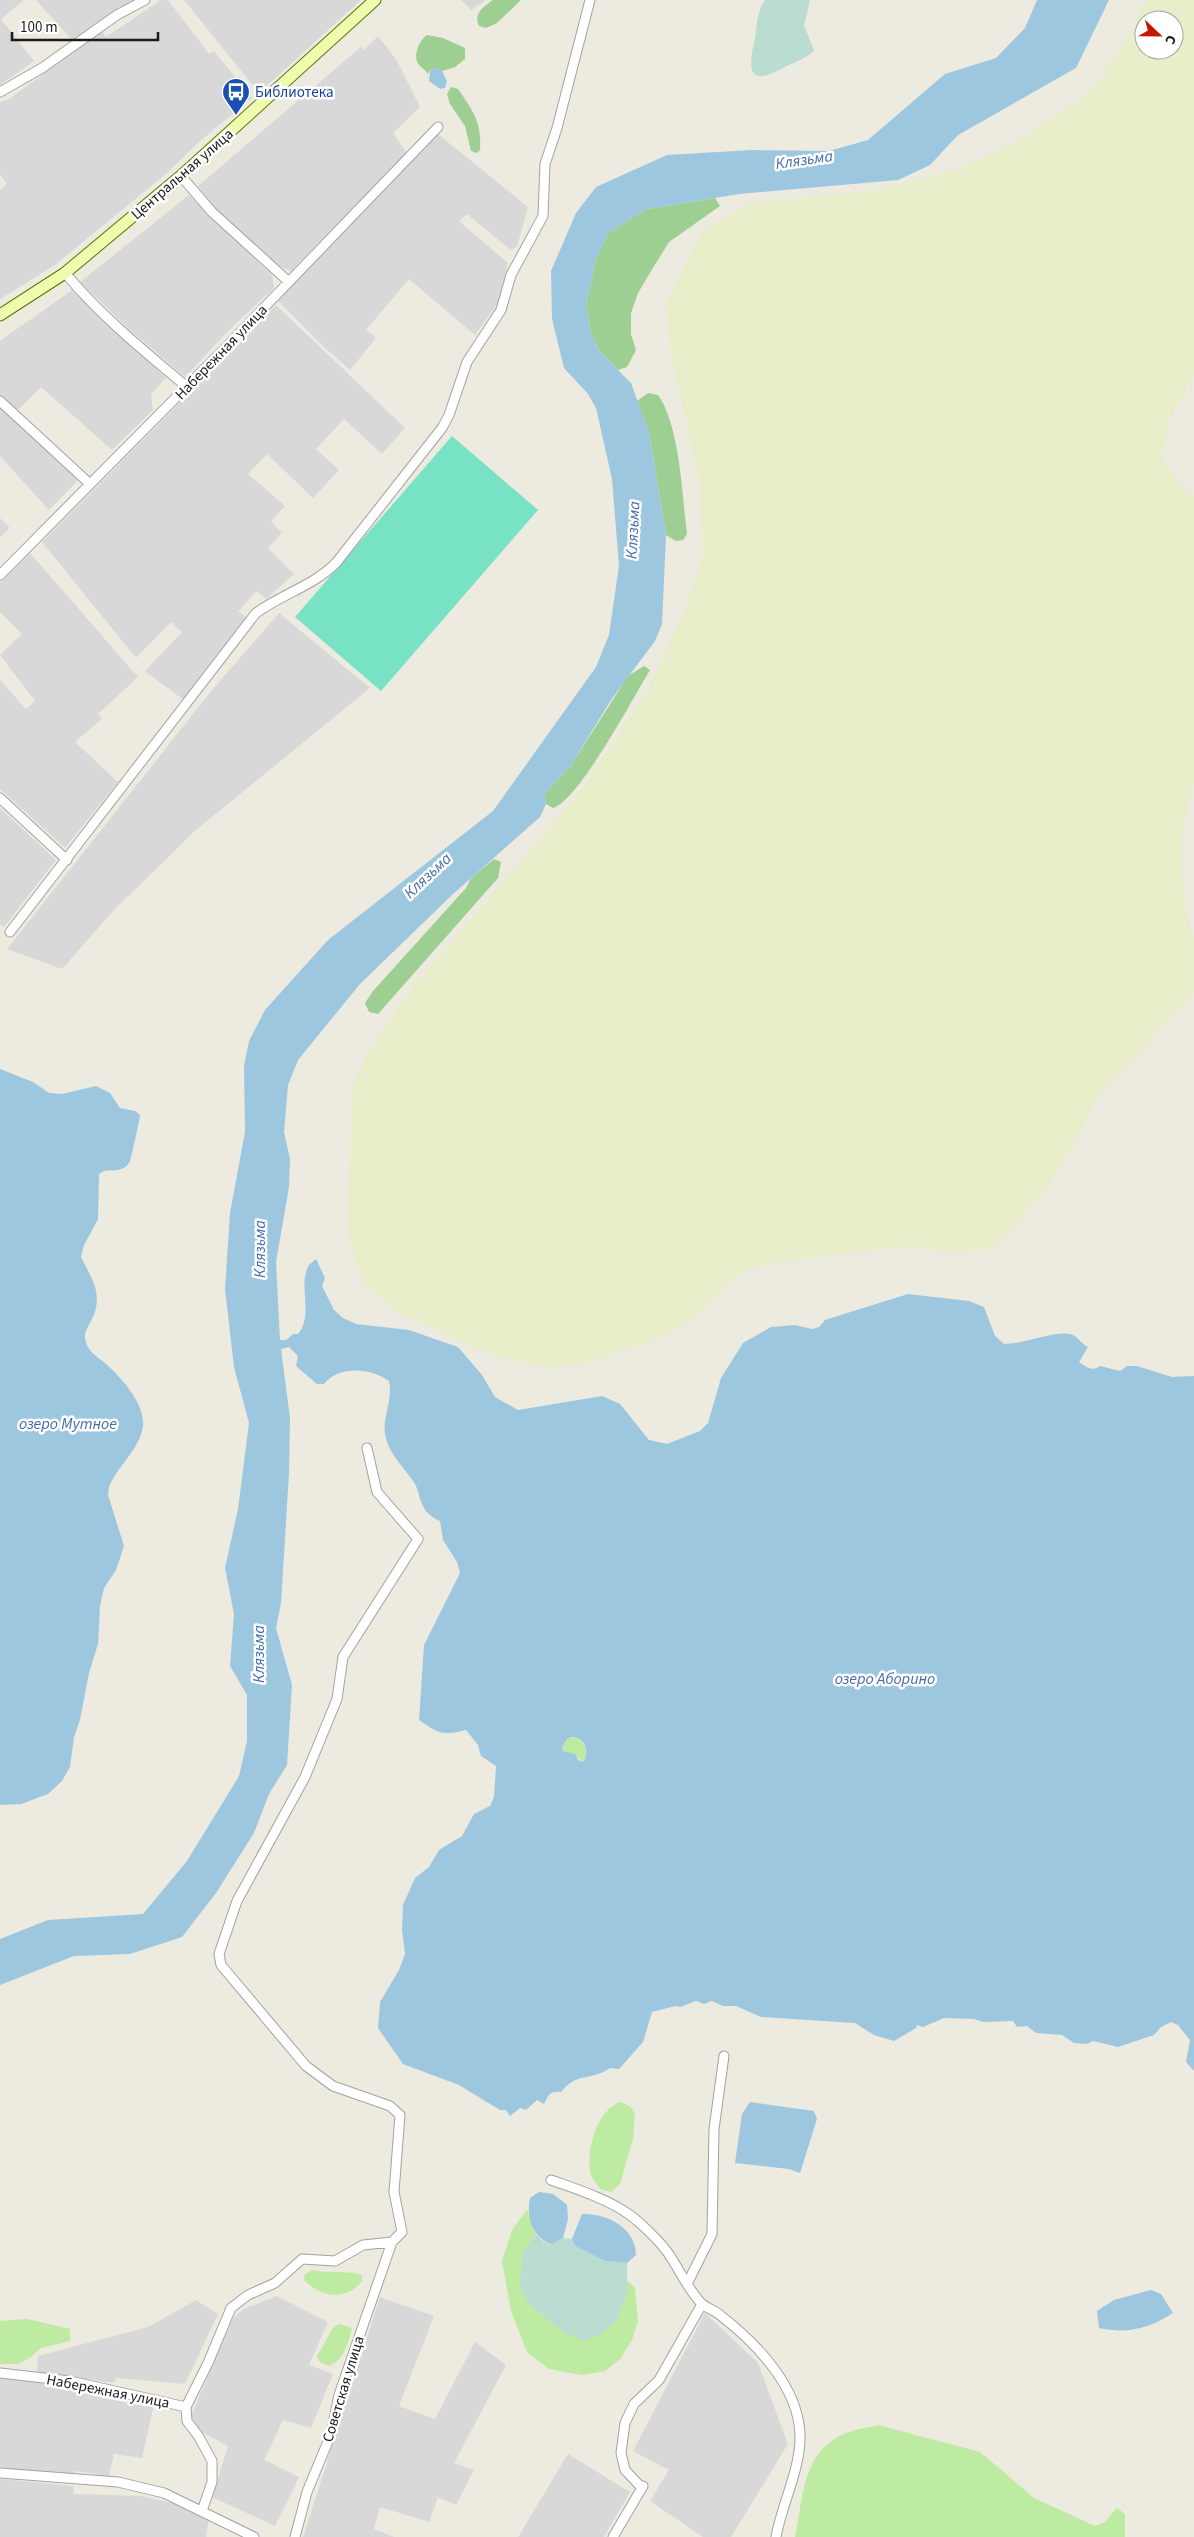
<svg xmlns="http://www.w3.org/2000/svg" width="1194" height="2537" viewBox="0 0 1194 2537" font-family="'Source Sans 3',sans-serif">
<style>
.residential{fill:#d9d8d8}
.farmland{fill:#e7eec9;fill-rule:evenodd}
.grass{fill:#bdeba1}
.forest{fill:#9ccf91}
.wetland{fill:#bbdcd1}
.pitch{fill:#78e2c5}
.water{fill:#9dc7de;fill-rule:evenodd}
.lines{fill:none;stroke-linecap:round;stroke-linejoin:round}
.street-casing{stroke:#a2a2a2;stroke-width:11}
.secondary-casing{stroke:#597300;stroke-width:13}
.street{stroke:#fff;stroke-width:9}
.secondary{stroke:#effcae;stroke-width:11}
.labels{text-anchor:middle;stroke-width:5;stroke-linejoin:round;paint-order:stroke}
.transit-label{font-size:15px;fill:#164399;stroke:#fff;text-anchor:start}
.street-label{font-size:15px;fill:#1b1b1b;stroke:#fff}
.water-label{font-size:16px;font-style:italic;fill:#446cae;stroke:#fff}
</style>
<rect width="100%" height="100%" fill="#edeadf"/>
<!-- residential -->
<path class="residential" d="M0 0H24L1 19 34 61 0 85Z
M36 0H133L72 40Z
M161 0H168L209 54 214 51 252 98 200 141 167 173 55 265 0 299V190L7 184 0 175V102L9 99 102 31 106 37Z
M184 0H361L259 93Z
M461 0H486L471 10Z
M378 36 396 59 420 107 393 133 407 153 291 271 272 263 213 206 198 186 361 47 364 50Z
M438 134 528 207 517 247 511 250 467 214 459 221 508 263 506 269 509 270 501 299 475 335 409 279 366 330 376 338 350 370 325 348 278 301Z
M189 195 272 275 274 288 231 328 185 377 129 329 80 282Z
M72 290 166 378 151 394 153 410 112 450 41 387 17 411 0 395V341Z
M276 305 405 428 382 454 344 419 316 449 339 470 313 498 267 454 248 474 285 506 271 521 282 533 268 548 294 574 266 599 257 591 238 611 248 619 185 701 145 671 182 632 171 622 136 658 42 542Z
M0 406 79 479 49 510 0 456Z
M0 518 10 528 0 537Z
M30 553 138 677 98 714 102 719 75 742 118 782 65 848 0 789V680L26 709 35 701 0 655 22 634 0 612V582Z
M279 613 370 688 196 830 113 911 62 969 7 949 212 690Z
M0 808 56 860 4 927 0 924Z
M277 2296 328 2322 309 2365 333 2374 311 2428 283 2420 264 2460 299 2477 275 2526 212 2497 228 2446 200 2431 191 2416 233 2318 244 2309Z
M380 2297 434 2316 399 2406 435 2419 475 2342 506 2365 454 2463 474 2470 456 2505 438 2497 429 2522 380 2507 374 2529 394 2537H303Z
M196 2300 218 2314 185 2384 117 2378 114 2383 37 2372 38 2356 148 2327Z
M705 2313 758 2363 788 2444 731 2537H703L650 2501 669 2470 633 2451Z
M0 2378 74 2387 154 2404 142 2458 114 2454 109 2476 75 2471V2474L42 2473 0 2468Z
M568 2454 630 2492 604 2537H518Z
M0 2479 73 2486 74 2494 141 2496 177 2504 209 2519 206 2537H0Z"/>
<!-- farmland -->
<path class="farmland" d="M1146 0H1194V374L1170 418 1161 455 1178 484 1194 498V779L1182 836V872L1187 917 1194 938 1193 995 1098 1095 1079 1133 1043 1194 992 1249 951 1252 913 1247 853 1252 776 1262 743 1271 696 1317 651 1341 582 1364 544 1367 493 1355 399 1313 363 1282 347 1229 353 1086 367 1054 414 985 575 799 646 694 687 605 703 553 699 477 671 353 666 304 701 233 751 203 879 190 953 171 1020 141 1092 91 1127 39ZM1144 20H1174V50H1144Z"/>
<!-- grass -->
<path class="grass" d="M576 1737C585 1742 589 1753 583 1762L571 1753H565L562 1747 567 1739Z
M621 2102 631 2107 635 2115 633 2139 620 2184 611 2192 600 2189C597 2184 591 2178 590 2172 587 2149 596 2110 621 2102Z
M527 2210 536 2234 523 2252 627 2294V2280L635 2288 638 2321 632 2340 621 2358 605 2371 582 2375 549 2369 527 2352 511 2311 502 2261 512 2230Z
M312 2270C327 2274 349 2270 362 2275V2281C347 2301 321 2298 304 2280L305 2274Z
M27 2319 70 2329V2341L41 2348 30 2358 18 2364H0V2321Z
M339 2324 352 2328C348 2344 344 2360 329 2366L320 2362 317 2356 333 2328Z
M878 2425 980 2452 1034 2498 1095 2526 1105 2522 1117 2508 1125 2514V2537H795C804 2498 801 2453 844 2434 855 2429 867 2428 878 2425Z"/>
<!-- forest -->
<path class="forest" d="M493 0H521L497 23 486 28 479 26C473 14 483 7 493 0Z
M427 35 443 38 465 48V59L455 67 442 71 436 68 430 70 428 74C425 70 422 68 419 65 412 56 419 41 427 35Z
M451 87 458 89C473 111 482 122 480 150L477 153 471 151 465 126 450 104 447 94Z
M715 198 720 206 669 242 651 271 638 293 631 313V334L636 350 627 367 618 370 599 351 590 329 586 306 596 258 609 232 647 209Z
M648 393 658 395C680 426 682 495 687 534L683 540 676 541 666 535 649 432 637 401Z
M644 666 650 670C633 698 579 800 553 808L546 804V792L570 767 628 676Z
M494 859 501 862 498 878 378 1014 369 1012 365 1003 373 991 466 888 471 878Z"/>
<!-- wetland -->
<path class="wetland" d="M765 0H810L804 26 814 50C809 57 795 62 787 66 749 87 747 74 755 38 757 24 757 12 765 0Z
M536 2234 543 2241 552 2244 563 2238 572 2239 575 2246 605 2261 627 2263V2294L616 2321 602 2334 584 2341 567 2335 528 2303 520 2284 523 2252Z"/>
<!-- pitch -->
<path class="pitch" d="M452 436 538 510 381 691 295 617Z"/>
<!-- water -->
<path class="water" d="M1037 0H1109L1076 68 958 135 930 165 898 180 739 194 647 209 609 232 596 258 586 306 590 329 599 351 631 383 649 432 666 535 662 624 655 641 611 700 570 767 546 792V804L540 817 453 894 360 984 298 1060 288 1085 284 1132 290 1159 289 1187 276 1262 280 1340H286L293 1334H298C314 1315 298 1286 308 1267 309 1264 314 1261 316 1259L325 1278 322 1286 334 1310 343 1318 356 1324 409 1330 458 1347 482 1375 495 1397 518 1410 602 1396 620 1404 649 1440 667 1444 700 1431 708 1423 721 1378 743 1343 771 1327 795 1325 812 1329 819 1327 825 1320 908 1294 969 1301 984 1307 995 1336 1004 1344C1025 1344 1052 1331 1070 1334 1077 1335 1081 1344 1088 1347L1079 1362C1086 1367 1093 1372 1100 1366L1120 1371 1127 1366H1137L1172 1377 1194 1376V2071L1186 2062 1190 2040 1178 2025 1171 2022 1161 2027 1154 2035 1118 2047 1093 2041 1087 2044 1074 2043 1062 2035 1036 2033 1027 2026 1017 2027 1013 2021 984 2022 974 2019 944 2018 923 2027 917 2025 916 2028 894 2041 874 2035 855 2023 761 2017 736 2006H723L712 2001 704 2004 696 2001 680 2007 675 2006 652 2012 643 2042 619 2069 610 2068C590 2082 578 2071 561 2092 549 2091 549 2095 544 2104L537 2100 526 2110 520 2108 510 2116 506 2110H500L459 2085 403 2064 378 2028 380 2002 399 1970 405 1954 402 1930 403 1905 415 1878 429 1867 439 1850 462 1836 474 1814 490 1806 494 1797 496 1766 481 1756 478 1745 466 1730C442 1736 438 1733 419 1720L424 1645 460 1573 457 1562 443 1540 440 1521C433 1518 426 1513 423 1506 419 1499 419 1491 415 1484 407 1471 392 1457 387 1442 379 1421 394 1401 389 1381 371 1368 339 1365 324 1384H317L296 1366 298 1356 289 1347 281 1349 290 1418 289 1473 281 1603 276 1628 292 1685 287 1765 269 1794 254 1833 216 1893 182 1937 130 1954 74 1956 0 1985V1939L48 1920 143 1914 187 1861 239 1776 247 1741V1695L230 1666 234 1614 225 1568 238 1509 249 1423 234 1367 225 1289 230 1213 245 1132 244 1066 249 1041 265 1010 328 940 493 811 596 667 609 635 619 566 612 479 596 408 588 394 564 368 552 319 551 271 576 213 596 187 667 155 752 150 829 151 868 140 945 74 996 58 1025 28ZM572 1737C585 1737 590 1752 583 1762L578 1760 575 1754 563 1751 562 1747 567 1739Z
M436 68 442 71 447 81 445 88 440 89 429 81 430 70Z
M0 1069 33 1082 49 1093 62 1094 96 1086 110 1093 120 1108 135 1111 140 1115C140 1118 131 1159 130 1161 128 1165 125 1168 121 1169 113 1172 107 1168 99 1174L98 1219 84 1245 81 1257C92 1279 103 1294 93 1317 90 1324 84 1331 85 1338 87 1352 97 1356 106 1364 122 1378 149 1408 142 1431 136 1453 117 1467 109 1487L108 1495 124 1546 116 1570 104 1588 100 1606 98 1644 89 1673 80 1720 74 1737 70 1767 62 1781 48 1794 21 1804 0 1805Z
M750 2102 814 2111 817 2119 800 2173 789 2169 735 2163 742 2114Z
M539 2192 553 2194 567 2205 568 2219 563 2238 552 2244C532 2238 526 2216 530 2198Z
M582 2214C607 2213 636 2228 636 2255L627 2263 605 2261 575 2246 572 2239Z
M1151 2290 1161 2294 1173 2313C1148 2329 1127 2334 1099 2328L1097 2311 1114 2300Z"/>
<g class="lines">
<defs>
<path id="street" d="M0 92 42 68 117 15 145 0
M181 176 212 212 289 282
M65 273C101 316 144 351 187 387
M0 401 90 484
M0 575 231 342 438 127
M0 798 67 860
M10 932 256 613C282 594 313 586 336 563L442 428 449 415 467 362 501 310 511 275 543 216 545 164 557 128 590 0
M551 2180C576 2189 605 2198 627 2213 639 2221 662 2243 670 2256 680 2271 688 2289 701 2303 706 2308 714 2310 720 2315 756 2343 798 2386 800 2434 801 2469 782 2503 776 2537
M687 2284 712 2234 714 2129 724 2056
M0 2373 70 2381 186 2407
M0 2473 118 2482 164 2493 254 2537
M642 2488 625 2470 621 2453 625 2423 634 2404 659 2380 702 2304
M202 2511 212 2482V2461L199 2437 187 2421 186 2407 208 2363 231 2308 248 2295 275 2283 302 2259 335 2261 363 2245 392 2242 402 2232 394 2192 400 2115 390 2106 333 2086 306 2066 221 1965 219 1954 237 1901 305 1777 337 1699 343 1657 418 1539 377 1492 367 1448
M295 2537 307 2492 331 2434 339 2395 392 2242
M613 2537 643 2486"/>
<path id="secondary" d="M0 315 65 273 181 176 375 0"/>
</defs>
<!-- street casing -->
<use href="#street" class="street-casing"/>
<!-- secondary casing -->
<use href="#secondary" class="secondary-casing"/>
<!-- street -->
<use href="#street" class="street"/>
<!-- secondary -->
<use href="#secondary" class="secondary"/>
</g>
<!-- icons -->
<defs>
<symbol id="bus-pin" viewBox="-11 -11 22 30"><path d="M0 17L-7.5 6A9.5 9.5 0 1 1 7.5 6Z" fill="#1a4fb4" stroke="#fff"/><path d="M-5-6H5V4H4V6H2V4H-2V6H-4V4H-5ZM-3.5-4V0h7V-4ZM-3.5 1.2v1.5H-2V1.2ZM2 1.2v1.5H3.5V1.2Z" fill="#fff"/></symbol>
</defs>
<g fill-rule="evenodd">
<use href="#bus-pin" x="220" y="76" width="32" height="43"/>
</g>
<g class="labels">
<!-- transit labels -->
<g class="transit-label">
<text x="255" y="97">Библиотека</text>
</g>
<!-- street labels -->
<g class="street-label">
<text transform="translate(182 174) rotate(-41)" y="5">Центральная улица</text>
<text transform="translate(221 352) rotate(-46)" y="5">Набережная улица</text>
<text transform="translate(343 2389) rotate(-73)" y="5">Советская улица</text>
<text transform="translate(108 2391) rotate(11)" y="5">Набережная улица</text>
</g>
<!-- water labels -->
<g class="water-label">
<text transform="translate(804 159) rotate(-8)" y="6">Клязьма</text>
<text transform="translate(632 530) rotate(-87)" y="6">Клязьма</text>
<text transform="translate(427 875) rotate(-43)" y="6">Клязьма</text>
<text transform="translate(259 1249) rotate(-90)" y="6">Клязьма</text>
<text x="68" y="1429">озеро Мутное</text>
<text transform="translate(258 1654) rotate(-90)" y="6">Клязьма</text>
<text x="885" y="1684">озеро Аборино</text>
</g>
</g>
<!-- north arrow -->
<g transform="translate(1159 35) rotate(112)"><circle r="24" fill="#ffffff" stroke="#a4a4a4"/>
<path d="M0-4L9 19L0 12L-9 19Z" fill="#c51700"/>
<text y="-8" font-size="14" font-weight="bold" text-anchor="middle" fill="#1b1b1b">С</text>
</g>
<!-- scale -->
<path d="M12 32v8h146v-8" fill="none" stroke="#1b1b1b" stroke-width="2.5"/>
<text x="20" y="32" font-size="15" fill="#1b1b1b" stroke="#ffffff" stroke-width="4" paint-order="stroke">100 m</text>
</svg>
